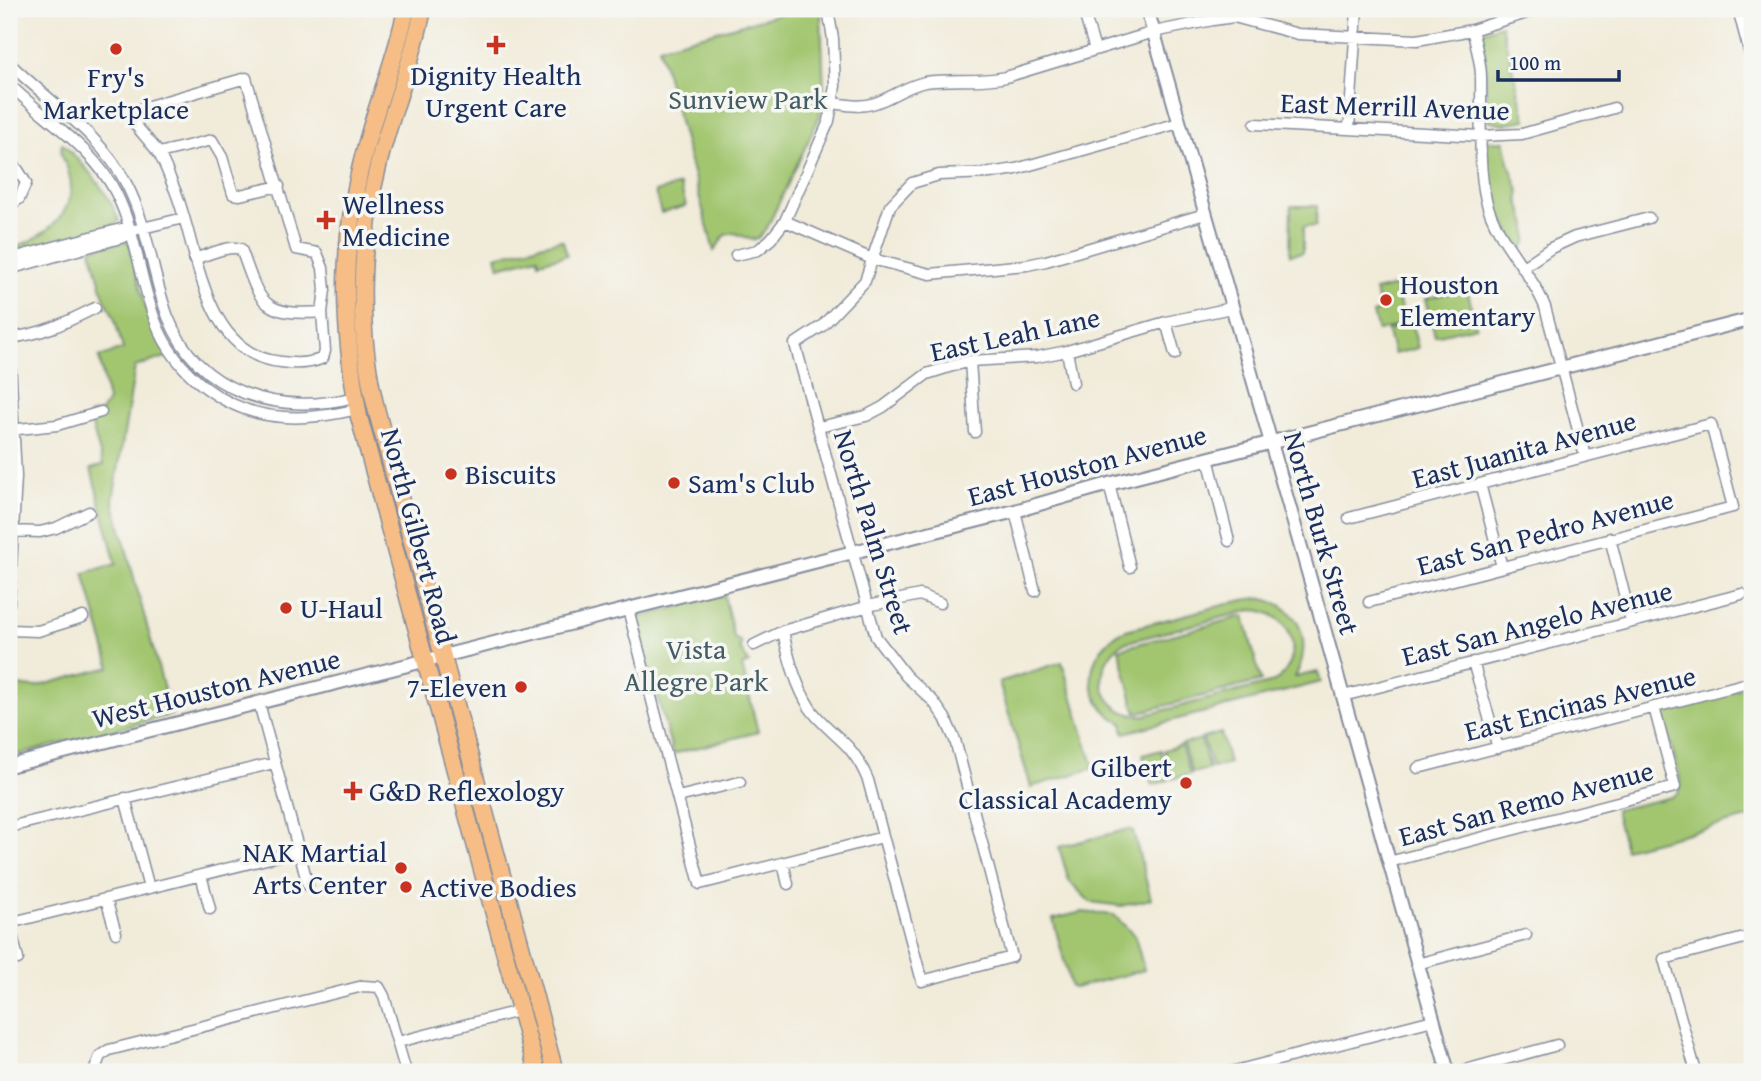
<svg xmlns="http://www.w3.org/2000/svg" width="1761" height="1081" viewBox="0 0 1761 1081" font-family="'Gentium Book Plus',serif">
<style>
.green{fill:#a2c66f;stroke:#5e7a66;stroke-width:2;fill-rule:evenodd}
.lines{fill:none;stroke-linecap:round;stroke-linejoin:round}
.minor-casing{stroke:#868d9c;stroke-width:13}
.tertiary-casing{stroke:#868d9c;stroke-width:16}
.primary-casing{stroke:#868d9c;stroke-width:19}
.minor{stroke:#fff;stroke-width:10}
.tertiary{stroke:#fff;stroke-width:12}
.primary{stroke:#f6be86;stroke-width:16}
.poi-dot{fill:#c8321e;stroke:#f6f6f2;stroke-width:2.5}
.labels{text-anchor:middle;stroke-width:7;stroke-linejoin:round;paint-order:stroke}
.poi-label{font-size:28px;fill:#1b2f5e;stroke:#f6f6f2;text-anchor:start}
.park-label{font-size:28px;fill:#445c63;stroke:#f6f6f2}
.street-label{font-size:28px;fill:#1b2f5e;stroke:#f6f6f2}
</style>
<rect width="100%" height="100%" fill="#f6f6f2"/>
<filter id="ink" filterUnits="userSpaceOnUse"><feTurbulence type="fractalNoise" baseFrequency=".0143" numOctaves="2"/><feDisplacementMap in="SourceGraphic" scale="14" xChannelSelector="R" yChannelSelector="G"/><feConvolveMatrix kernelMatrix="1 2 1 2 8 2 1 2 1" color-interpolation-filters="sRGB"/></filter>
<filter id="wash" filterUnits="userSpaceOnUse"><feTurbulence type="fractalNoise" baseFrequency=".00686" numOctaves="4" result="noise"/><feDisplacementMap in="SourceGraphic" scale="28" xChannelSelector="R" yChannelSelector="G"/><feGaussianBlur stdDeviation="1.57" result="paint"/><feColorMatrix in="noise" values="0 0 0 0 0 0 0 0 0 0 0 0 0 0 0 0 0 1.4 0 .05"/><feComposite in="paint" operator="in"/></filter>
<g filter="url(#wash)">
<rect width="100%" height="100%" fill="#f1ebd9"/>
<!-- green -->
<path class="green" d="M798 9H819L821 14 824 90 820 116 767 228 758 238 752 240 735 233 725 235 714 251 659 47Z
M1501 25 1526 120 1504 124 1488 120 1482 31Z
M1504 141 1510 166 1520 193 1518 199 1527 225V241L1522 249C1495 218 1487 182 1484 142Z
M62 143C85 166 108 190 119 221 109 231 29 249 9 254V249C41 240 80 213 69 174 66 160 59 158 62 143Z
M680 185 686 206 661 213 655 192Z
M1291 206H1317L1316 226 1303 227V252L1290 255Z
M560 240 563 241 567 255 539 262 538 257 499 267 496 256Z
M125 241 129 243C139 282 146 323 169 356L135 367 113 500 171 715 9 757V685L35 687 110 667 84 573 116 564 91 469 103 465 89 415 101 412 108 401 99 357 123 349 114 317 104 297 91 249Z
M1395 286 1405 324 1378 331 1373 314 1380 309 1375 291Z
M1467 288 1476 326 1435 336 1425 299Z
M1412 324 1418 348 1394 354 1387 330Z
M724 595 734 638 741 642 740 648 749 663 742 666 758 732 673 754 638 624 639 617Z
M1259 598C1300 605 1314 642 1295 677L1318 672 1321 682 1124 733 1122 723C1079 701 1083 649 1126 630L1243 600ZM1251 610C1292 610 1308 659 1274 682L1142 716C1100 714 1088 666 1123 643Z
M1244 616 1261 681 1136 713 1119 649Z
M1062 662 1094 768 1031 787 999 682Z
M1752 685V817L1625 849 1615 810 1672 797 1678 793 1681 783 1663 714 1667 707Z
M1221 733 1229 763 1212 768 1203 738Z
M1201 739 1209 769 1192 773 1183 744Z
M1181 745 1190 774 1172 779 1164 750Z
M1161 750 1169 780 1152 785 1143 755Z
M1129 829 1133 831 1151 899 1121 906 1090 902 1069 881 1059 847Z
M1082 912 1114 915 1135 936 1144 970 1074 988 1071 987 1053 919Z"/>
</g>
<g filter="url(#ink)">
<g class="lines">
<defs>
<path id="minor" d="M1083 9 1095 50
M1738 9 1752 62
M1472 30C1476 45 1481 62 1481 77 1482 117 1477 161 1486 200 1496 240 1530 269 1545 307L1585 456
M9 63C48 101 102 135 127 185 148 226 152 274 168 317 199 395 280 416 355 397
M246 78 296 249 317 253 323 268 325 290 322 312 325 351 323 358C310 364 295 364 281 362 202 355 198 246 175 190 169 177 165 162 157 151 148 138 134 127 128 112Z
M9 84C44 119 93 147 116 193 136 233 140 279 155 320 175 374 227 414 284 417 309 419 333 415 358 409
M832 103C847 105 861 108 875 103 893 97 906 86 925 82 952 78 979 83 1006 77L1154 32 1213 20 1234 17 1298 34 1417 40 1472 30 1539 9
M1255 124 1480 136 1522 134 1614 108
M1349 129 1357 9
M159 153 212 140 222 157 233 194 240 195 279 186
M9 161 18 170 26 183 19 199 9 206
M785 221 872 259 930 274 1027 265 1046 261 1205 214
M736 255 758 250 771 239 785 221 829 121 835 86 833 39 828 9
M9 259 121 229 130 231 184 218
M194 259C208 255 227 245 241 249 260 300 259 317 322 312
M1523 267 1551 248 1575 237 1649 218
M9 269 124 237 130 231
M1166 322 1175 354
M9 338C43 334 65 323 95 308
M9 340 16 477 9 604
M1067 351 1073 383
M970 361 975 432
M819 427 866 416 883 407 927 374 949 367 970 361 1037 357 1067 351 1166 322 1231 308
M9 430 57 425 101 412
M1208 458 1229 541
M1109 484 1130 567
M1480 484 1502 567
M1015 511 1035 591
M1349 518 1711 424 1733 507 1369 602
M10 531 40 532 56 528 89 512
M1610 538 1631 621
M628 609 700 884 883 837
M9 630 38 631 83 617
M783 631C788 657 795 684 810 708 820 723 836 734 848 747 857 757 863 768 868 780L922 981 1012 957 955 740 945 718 933 701 906 676 876 637 795 344 822 326 865 281 890 206 912 183 939 175 990 173 1016 169 1179 123
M754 645 783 631 872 605 920 595 940 603
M1473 662 1498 748
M1343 696 1742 594
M259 703 308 885
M1418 768 1752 682
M678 797 740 782
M125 798 149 888
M9 827 274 763
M1389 862 1675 787 1654 707
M783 863 788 884
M201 875 210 909
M106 899 116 933
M9 923 298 851
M9 923 18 959
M1417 964 1526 935
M398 1042 523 1010
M94 1072 100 1056 109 1050 363 986 379 987 384 996 406 1072
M1231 1072 1433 1020
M1458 1072 1557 1045
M1696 1072 1664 959 1752 936"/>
<path id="tertiary" d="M1147 9 1320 614 1448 1072
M9 766 1015 511 1109 484 1752 319"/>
<path id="primary" d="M406 9C397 55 379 97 367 142 340 239 341 319 359 417L537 1072
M423 9C413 60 393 108 380 158 359 239 356 330 377 412L555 1072"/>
</defs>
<!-- minor casing -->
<use href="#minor" class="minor-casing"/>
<!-- tertiary casing -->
<use href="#tertiary" class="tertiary-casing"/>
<!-- primary casing -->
<use href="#primary" class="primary-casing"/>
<!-- minor -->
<use href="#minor" class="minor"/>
<!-- tertiary -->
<use href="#tertiary" class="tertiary"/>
<!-- primary -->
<use href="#primary" class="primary"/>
</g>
</g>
<!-- markers -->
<g class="poi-dot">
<path d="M492.5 34.5h7v7h7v7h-7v7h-7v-7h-7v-7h7z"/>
<circle cx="116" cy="49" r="7"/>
<path d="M322.5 209.5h7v7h7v7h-7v7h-7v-7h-7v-7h7z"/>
<circle cx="1386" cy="300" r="7"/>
<circle cx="451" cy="474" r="7"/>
<circle cx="674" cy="483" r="7"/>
<circle cx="286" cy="608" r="7"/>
<circle cx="521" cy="687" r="7"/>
<circle cx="1186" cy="783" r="7"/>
<path d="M349.5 780.5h7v7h7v7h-7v7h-7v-7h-7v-7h7z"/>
<circle cx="401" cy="868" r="7"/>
<circle cx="406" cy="887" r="7"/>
</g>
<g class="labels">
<!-- poi labels -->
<g class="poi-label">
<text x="496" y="85" text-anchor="middle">Dignity Health<tspan x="496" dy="32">Urgent Care</tspan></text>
<text x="116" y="87" text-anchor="middle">Fry's<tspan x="116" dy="32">Marketplace</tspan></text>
<text x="342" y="214">Wellness<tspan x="342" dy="32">Medicine</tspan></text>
<text x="1400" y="294">Houston<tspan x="1400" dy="32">Elementary</tspan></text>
<text x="465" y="484">Biscuits</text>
<text x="688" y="493">Sam's Club</text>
<text x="300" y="618">U-Haul</text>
<text x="507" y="697" text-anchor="end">7-Eleven</text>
<text x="1172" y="777" text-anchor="end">Gilbert<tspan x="1172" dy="32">Classical Academy</tspan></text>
<text x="369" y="801">G&amp;D Reflexology</text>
<text x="387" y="862" text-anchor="end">NAK Martial<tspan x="387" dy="32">Arts Center</tspan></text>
<text x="420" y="897">Active Bodies</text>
</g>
<!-- park labels -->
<g class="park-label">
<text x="748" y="109">Sunview Park</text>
<text x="696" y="659">Vista<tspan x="696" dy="32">Allegre Park</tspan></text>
</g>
<!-- street labels -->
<g class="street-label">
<text transform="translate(1395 106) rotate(2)" y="10">East Merrill Avenue</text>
<text transform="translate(1015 334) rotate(-12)" y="10">East Leah Lane</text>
<text transform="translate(1524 449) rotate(-15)" y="10">East Juanita Avenue</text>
<text transform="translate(1087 465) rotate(-15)" y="10">East Houston Avenue</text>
<text transform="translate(874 532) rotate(73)" y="10">North Palm Street</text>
<text transform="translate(1545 532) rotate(-15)" y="10">East San Pedro Avenue</text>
<text transform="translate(1322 533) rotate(74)" y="10">North Burk Street</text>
<text transform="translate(419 536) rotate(75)" y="10">North Gilbert Road</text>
<text transform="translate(1537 623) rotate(-14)" y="10">East San Angelo Avenue</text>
<text transform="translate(216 688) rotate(-14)" y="10">West Houston Avenue</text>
<text transform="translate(1580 703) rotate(-14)" y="10">East Encinas Avenue</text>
<text transform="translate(1526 803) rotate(-15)" y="10">East San Remo Avenue</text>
</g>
</g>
<!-- margin -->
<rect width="1761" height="1081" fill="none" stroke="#f6f6f2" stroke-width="35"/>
<!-- scale -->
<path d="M1498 70v10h121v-10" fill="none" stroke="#1b2f5e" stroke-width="3.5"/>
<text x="1509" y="70" font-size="21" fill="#1b2f5e" stroke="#f6f6f2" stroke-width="5" paint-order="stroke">100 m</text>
</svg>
